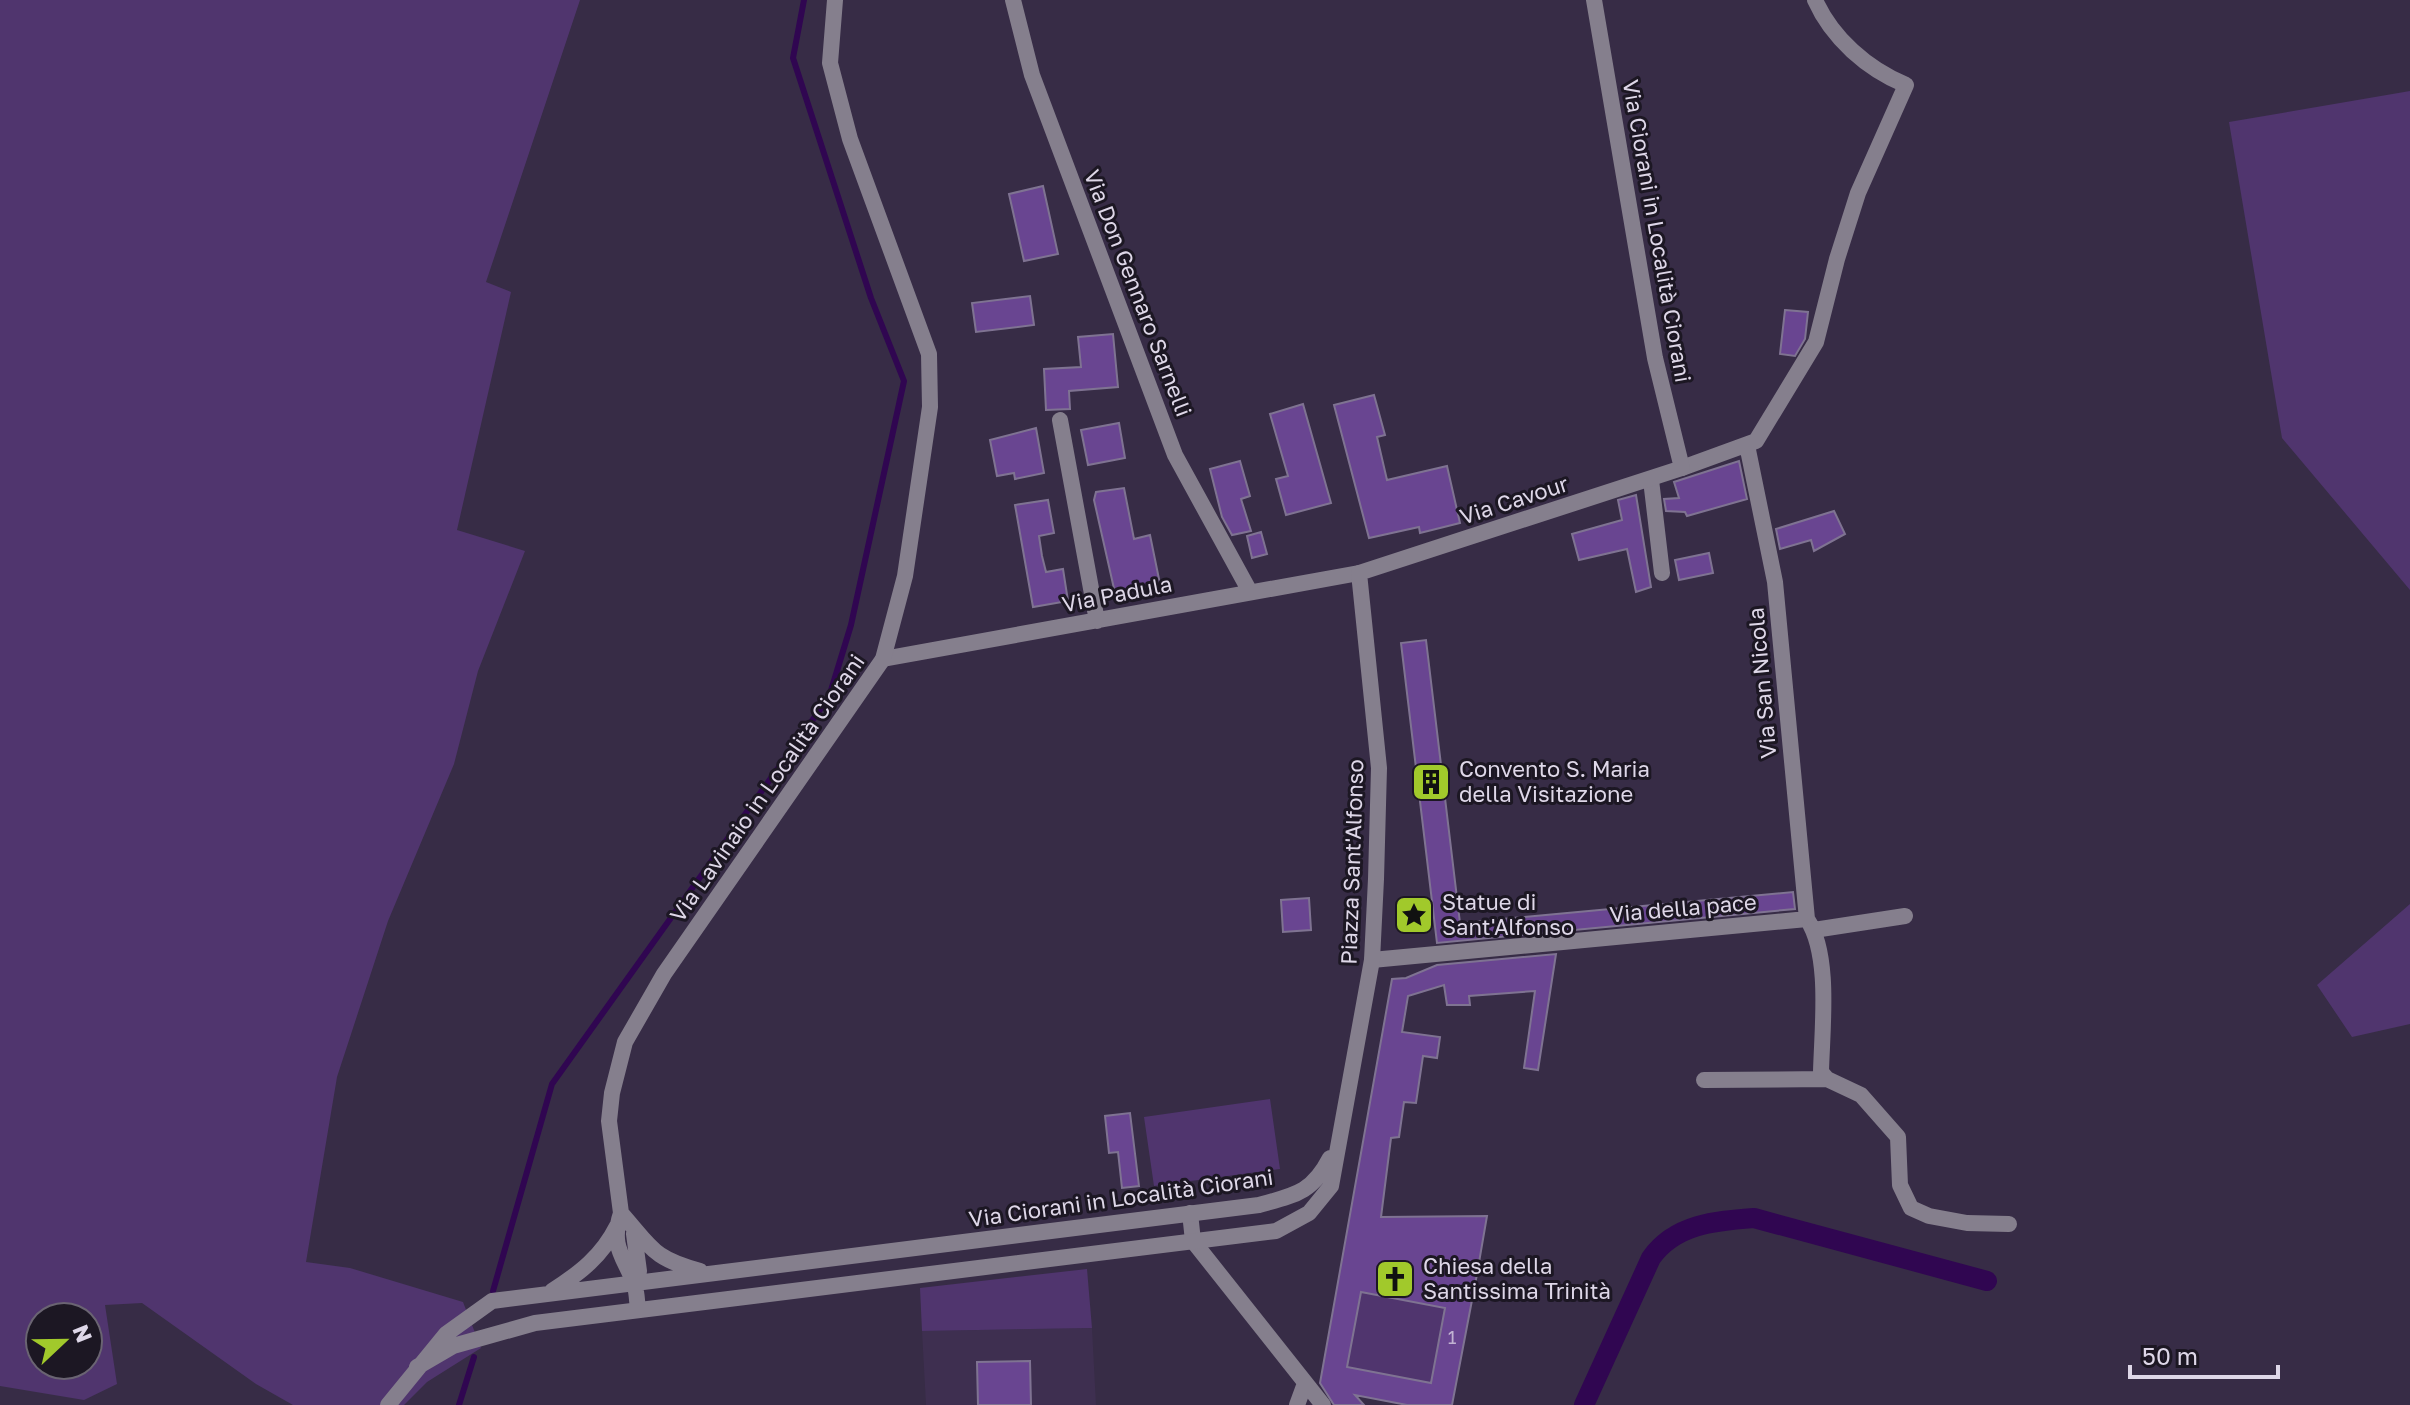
<svg xmlns="http://www.w3.org/2000/svg" width="2410" height="1405" viewBox="0 0 2410 1405" font-family="'Golos Text',sans-serif">
<style>
.built{fill:#3e2f50}
.green{fill:#50356e;fill-rule:evenodd}
.lines{fill:none;stroke-linecap:round;stroke-linejoin:round}
.stream{stroke:#300651;stroke-width:6}
.canal{stroke:#300651;stroke-width:20}
.building{fill:#694591;stroke:#7f7392;stroke-width:2;fill-rule:evenodd}
.minor{stroke:#857f8d;stroke-width:16}
.tertiary{stroke:#857f8d;stroke-width:16}
.labels{text-anchor:middle;stroke-width:6;stroke-linejoin:round;paint-order:stroke}
.number-label{font-size:18px;fill:#c1b2d2}
.street-label{font-size:22px;fill:#ded7e8;stroke:#1c1723}
.poi-label{font-size:22px;fill:#ded7e8;stroke:#1c1723;text-anchor:start}
</style>
<rect width="100%" height="100%" fill="#372c46"/>
<!-- built -->
<path class="built" d="M1092 1328 1096 1405H926L922 1331Z"/>
<!-- green -->
<path class="green" d="M0 0H580L486 282 511 292 457 530 525 551 478 671 454 764 388 921 337 1077 306 1262 350 1268 463 1302 481 1348 427 1382 404 1405H293L256 1384 142 1303 105 1305 117 1384 84 1400 0 1386ZM40 1317H88V1365H40Z
M2410 91V590L2282 438 2229 122Z
M2410 904V1024L2352 1037 2317 985Z
M1270 1099 1280 1169 1154 1186 1144 1117Z
M1087 1269 1092 1328 922 1331 920 1288Z
M1361 1292 1445 1308 1431 1383 1347 1367Z"/>
<g class="lines">
<!-- stream -->
<path class="stream" d="M493 1291 552 1084 829 697 851 625 904 381 871 298 793 58 804 0
M459 1405 474 1357"/>
<!-- canal -->
<path class="canal" d="M1584 1405 1651 1258C1675 1224 1715 1221 1754 1218L1987 1281"/>
</g>
<!-- building -->
<path class="building" d="M1043 186 1058 254 1024 261 1009 194Z
M1030 296 1034 325 976 332 972 303Z
M1785 310 1808 312 1805 339 1795 356 1780 354Z
M1113 334 1118 387 1069 391 1070 409 1046 410 1044 369 1081 367 1078 337Z
M1374 395 1385 435 1377 437 1387 480 1447 466 1460 523 1420 533 1419 527 1369 538 1334 405Z
M1303 404 1331 503 1286 515 1276 479 1288 476 1270 414Z
M1119 423 1125 458 1088 465 1081 430Z
M1036 428 1044 473 1015 479 1014 473 997 476 990 440Z
M1240 461 1250 496 1241 499 1251 531 1232 535 1222 517 1210 469Z
M1739 461 1747 499 1687 516 1685 512 1666 511 1664 499 1679 498 1674 482Z
M1124 488 1134 539 1150 535 1160 584 1115 593 1094 500 1096 492Z
M1636 495 1651 587 1636 592 1627 549 1579 560 1572 534 1622 520 1618 500Z
M1048 500 1054 533 1039 536 1042 556 1046 572 1063 569 1068 601 1033 607 1015 505Z
M1834 511 1845 534 1814 551 1811 540 1780 549 1776 529Z
M1261 532 1267 554 1252 558 1247 536Z
M1709 553 1713 573 1679 580 1675 560Z
M1426 640 1460 923 1793 892 1795 909 1437 943 1401 643Z
M1309 898 1311 930 1283 932 1281 900Z
M1556 954 1538 1070 1524 1068 1535 991 1469 996 1470 1005H1447L1444 985 1408 996 1402 1032 1440 1037 1437 1058 1423 1056 1416 1103 1404 1102 1399 1137 1391 1138 1381 1217 1487 1216 1477 1274 1452 1405H1407L1355 1395 1364 1405H1334L1320 1383 1392 979 1406 978 1437 965ZM1361 1292 1445 1308 1431 1383 1347 1367Z
M1130 1113 1139 1186 1122 1188 1118 1152 1109 1153 1105 1116Z
M1030 1361 1031 1405H978L977 1362Z"/>
<g class="lines">
<!-- minor -->
<path class="minor" d="M1013 0 1032 75 1175 455 1249 590
M1060 420 1097 621
M1747 445 1775 582 1807 919C1831 955 1822 1028 1821 1072L1827 1079 1861 1095 1898 1137 1900 1185 1911 1208 1929 1216 1967 1223 2009 1224
M1682 468 1756 441 1816 342 1837 259 1858 193 1906 85C1867 69 1832 38 1815 0
M1651 480 1662 573
M883 659 1359 573
M1814 930 1905 916
M1372 960 1807 919
M1704 1080 1827 1079
M1190 1213 1193 1241 1323 1405
M1297 1405 1304 1386"/>
<!-- tertiary -->
<path class="tertiary" d="M621 1213C652 1248 652 1258 700 1271
M634 1283 639 1271 634 1234
M552 1291C580 1273 602 1256 617 1226
M638 1310C637 1302 637 1291 634 1283 623 1255 610 1246 621 1213L609 1121 612 1093 625 1042 664 974 883 659 905 576 930 407 929 354 850 139 830 63 835 0
M417 1367 453 1346 535 1323 1276 1231 1309 1213 1331 1186 1372 960 1376 879 1379 768 1359 573 1682 468 1655 358 1594 0
M388 1405 446 1334 492 1301 1259 1205C1295 1195 1312 1193 1330 1158"/>
</g>
<!-- icons -->
<defs>
<symbol id="building-square" viewBox="-11 -11 22 22"><rect x="-9" y="-9" width="18" height="18" rx="4" fill="#a1c92b" stroke="#1c1723"/><path d="M-4-6H4V6H1V3H-1V6H-4ZM-2.5-4.3h1.7v1.8h-1.7ZM.8-4.3h1.7v1.8H.8ZM-2.5-1h1.7V.8h-1.7ZM.8-1h1.7V.8H.8Z" fill="#111"/></symbol>
<symbol id="sight-square" viewBox="-11 -11 22 22"><rect x="-9" y="-9" width="18" height="18" rx="4" fill="#a1c92b" stroke="#1c1723"/><path d="M0-6L1.8-2.2L6-1.7L2.9 1.2L3.7 5.4L0 3.3L-3.7 5.4L-2.9 1.2L-6-1.7L-1.8-2.2Z" fill="#111"/></symbol>
<symbol id="church-square" viewBox="-11 -11 22 22"><rect x="-9" y="-9" width="18" height="18" rx="4" fill="#a1c92b" stroke="#1c1723"/><path d="M-1.2-6h2.4v3.5h3.3v2.4h-3.3V6h-2.4V-.1h-3.3v-2.4h3.3Z" fill="#111"/></symbol>
</defs>
<g fill-rule="evenodd">
<use href="#building-square" x="1409" y="760" width="44" height="44"/>
<use href="#sight-square" x="1392" y="893" width="44" height="44"/>
<use href="#church-square" x="1373" y="1257" width="44" height="44"/>
</g>
<g class="labels">
<!-- number labels -->
<g class="number-label">
<text x="1452" y="1344">1</text>
</g>
<!-- street labels -->
<g class="street-label">
<text transform="translate(1657 231) rotate(80)" y="8">Via Ciorani in Località Ciorani</text>
<text transform="translate(1138 293) rotate(69)" y="8">Via Don Gennaro Sarnelli</text>
<text transform="translate(1514 500) rotate(-18)" y="8">Via Cavour</text>
<text transform="translate(1117 594) rotate(-11)" y="8">Via Padula</text>
<text transform="translate(1762 683) rotate(-95)" y="8">Via San Nicola</text>
<text transform="translate(767 788) rotate(-55)" y="8">Via Lavinaio in Località Ciorani</text>
<text transform="translate(1352 862) rotate(-88)" y="8">Piazza Sant'Alfonso</text>
<text transform="translate(1683 908) rotate(-5)" y="8">Via della pace</text>
<text transform="translate(1121 1198) rotate(-8)" y="8">Via Ciorani in Località Ciorani</text>
</g>
<!-- poi labels -->
<g class="poi-label">
<text x="1459" y="777">Convento S. Maria<tspan x="1459" dy="25">della Visitazione</tspan></text>
<text x="1442" y="910">Statue di<tspan x="1442" dy="25">Sant'Alfonso</tspan></text>
<text x="1423" y="1274">Chiesa della<tspan x="1423" dy="25">Santissima Trinità</tspan></text>
</g>
</g>
<!-- north arrow -->
<g transform="translate(64 1341) rotate(68)"><circle r="38" fill="#1c1723" stroke="#6a6472" stroke-width="2"/>
<path d="M0-6L14 30L0 20L-14 30Z" fill="#a1c92b"/>
<text y="-12" font-size="22" font-weight="bold" text-anchor="middle" fill="#ded7e8">N</text>
</g>
<!-- scale -->
<path d="M2130 1365v12h148v-12" fill="none" stroke="#ded7e8" stroke-width="4"/>
<text x="2142" y="1365" font-size="24" fill="#ded7e8" stroke="#1c1723" stroke-width="6" paint-order="stroke">50 m</text>
</svg>
